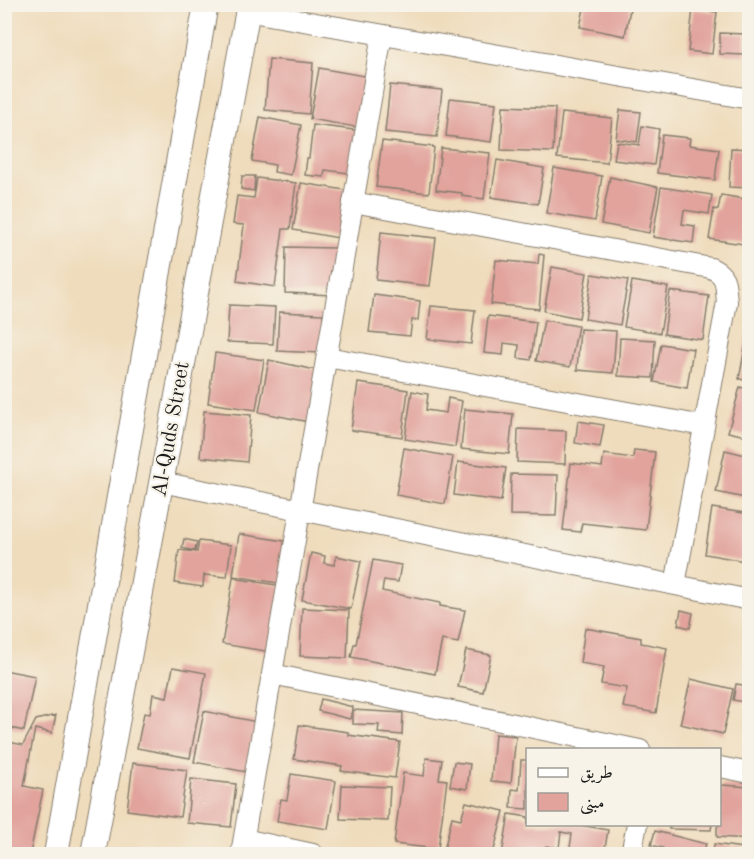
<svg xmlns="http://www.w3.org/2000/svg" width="754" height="859" viewBox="0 0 754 859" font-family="'Old Standard TT',Amiri,serif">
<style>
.building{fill:#e1a39c}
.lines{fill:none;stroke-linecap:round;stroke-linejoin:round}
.minor-casing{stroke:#867c6c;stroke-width:22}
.tertiary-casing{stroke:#867c6c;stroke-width:26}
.minor{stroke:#fff;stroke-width:20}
.tertiary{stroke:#fff;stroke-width:24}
.labels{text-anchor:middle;stroke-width:4.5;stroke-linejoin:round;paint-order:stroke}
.street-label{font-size:21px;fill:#1c1c1c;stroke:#f7f3e8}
</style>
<rect width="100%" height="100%" fill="#f7f3e8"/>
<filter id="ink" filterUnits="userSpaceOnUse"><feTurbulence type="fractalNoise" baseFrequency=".0167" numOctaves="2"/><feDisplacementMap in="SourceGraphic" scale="12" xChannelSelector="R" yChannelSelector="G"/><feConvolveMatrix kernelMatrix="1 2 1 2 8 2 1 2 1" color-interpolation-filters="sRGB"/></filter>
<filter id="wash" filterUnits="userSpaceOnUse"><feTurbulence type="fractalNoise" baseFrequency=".008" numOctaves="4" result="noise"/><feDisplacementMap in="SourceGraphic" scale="24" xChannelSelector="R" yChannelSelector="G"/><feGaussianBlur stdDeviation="1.35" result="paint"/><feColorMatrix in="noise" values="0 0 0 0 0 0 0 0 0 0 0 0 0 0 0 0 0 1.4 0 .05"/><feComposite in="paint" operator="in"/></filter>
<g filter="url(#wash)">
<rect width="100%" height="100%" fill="#efdcbc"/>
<g id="blocks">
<!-- building -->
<path class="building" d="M373 4H396L395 8 373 6Z
M585 4H631L625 36 580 27Z
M693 9 717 12 712 54 688 51Z
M720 33 745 34V55L720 54Z
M269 59 313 63 309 114 265 110Z
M319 68 370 77 361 128 310 119Z
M390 85 442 90 437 137 385 132Z
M450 98 496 103 491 142 446 136Z
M503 106 555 108 553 152 501 150Z
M620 110 641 112 637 142 616 139Z
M562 113 612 118 607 163 557 158Z
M260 117 301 125 291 175 274 172 275 165 252 161Z
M313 125 362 131 357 174 325 170 324 177 305 175 307 158H309Z
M642 126 659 129 654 165 614 160 617 142 639 145Z
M662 135 690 138 689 145 719 149 715 180 657 173Z
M382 141 434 147 429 193 376 187Z
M441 148 490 153 484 199 462 196V193L436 190Z
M731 148 750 149V188L729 187Z
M497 160 544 168 538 204 491 197Z
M554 168 602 176 595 221 546 213Z
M242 176H255L254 191 241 189Z
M610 177 658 187 649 233 601 224Z
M257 178 296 183 290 229H283L275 287 237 281 244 225 233 224 237 196 254 198Z
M301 183 352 191 344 239 293 230Z
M661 187 712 195 709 214 684 210 682 224 695 226 693 243 653 237Z
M721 195 750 200V245L709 239 714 209 718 210Z
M381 232 436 238 430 286 376 280Z
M286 247 335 248 334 295 285 293Z
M539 254 544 255 539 309 491 304 496 260 538 264Z
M552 267 587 273 579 318 544 311Z
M592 274 628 280 620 325 585 319Z
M632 281 668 287 660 333 624 327Z
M670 291 709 296 703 340 664 334Z
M374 295 420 301 418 320H412L410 336 369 332Z
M229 305 275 307 273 344 227 342Z
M431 306 475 310 471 344 427 339Z
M279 312 323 314 322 353 277 351Z
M488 316 536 322 531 360 518 358 519 345 504 343 503 355 484 353Z
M544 320 578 326 570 367 536 361Z
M580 329 616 331 613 373 577 370Z
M748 332H750V381L739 379Z
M620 338 655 340 653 378 618 376Z
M661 344 693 349 687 388 654 382Z
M215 353 264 360 256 410 208 403Z
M269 360 320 371 309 422 259 412Z
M358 383 408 390 402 437 351 430Z
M740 387 750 390V437L728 432Z
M412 391 428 394 426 410 446 413 448 398 462 401 455 447 405 439Z
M465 409 513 414 509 454 461 449Z
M204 411 251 415 247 462 200 457Z
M578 421 604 425 600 447 575 443Z
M518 429 566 431 565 464 517 462Z
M404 448 453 457 445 504 396 495Z
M634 450 655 452 646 530 582 523 580 532 563 530 571 463 602 467 604 454 633 458Z
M725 450 750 456V499L716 492Z
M458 462 506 468 501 501 454 495Z
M511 474 558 475 556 516 510 515Z
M712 508 750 514V562L705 554Z
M239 534 291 542 284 584 233 576Z
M184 539 197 542 195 551 182 548Z
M199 541 231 545 227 577 204 575 203 587 175 583 179 550 197 552Z
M311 553 325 556 324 563 334 565 336 556 361 561 351 609 302 600Z
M373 560 401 565 398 582 384 580 382 591 440 603V606L465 610 458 643 442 640 435 674 351 657 354 644H356Z
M233 578 282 586 271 652 222 644Z
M302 608 349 610 347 658 300 656Z
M681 610 693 613 690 628 678 625Z
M585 628 641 638V643L667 648 656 713 623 707 627 688 601 684 604 667 580 663Z
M466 650 491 655 483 692 458 687Z
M173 667 206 673 190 758 137 748 144 713 150 714 153 694 167 697Z
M4 670 35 676 24 731 11 728 4 705Z
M691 679 733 689 723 734 680 724Z
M736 684 750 686V703L733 700Z
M321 699 353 707 350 719 318 711Z
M353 710 403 713 402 735 378 733 379 725 353 724Z
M204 711 257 722 246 772 194 762Z
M56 715 52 733 35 729 24 786 43 790 30 854H4V741L23 745 36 720Z
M299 725 348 732V735L400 742 395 778 341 771 342 766 294 759Z
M495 734 516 736 511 783 491 781Z
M426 758 442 760 439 779 447 780 438 849 394 844 403 773 424 776Z
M521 760H528V809L511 808 512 789 519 790Z
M454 762 470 764 467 789 450 786Z
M133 763 187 770 180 817 127 810Z
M291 774 336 781 328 829 277 821 281 799 287 800Z
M191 779 236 784 231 827 187 823Z
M342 785 390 787 388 821 340 819Z
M722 785 750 787V839L717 837V827L720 824Z
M466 802 504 811 493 854H456L457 853 444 850 452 817 461 819Z
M509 814 528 817V824H575L608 830 604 854H569L572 834 561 832 559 848 546 846 544 854H502Z
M669 824H712L711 830 669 829Z
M655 831 706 844 703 854H661L663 848 651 845Z
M714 844 750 849V854H713Z"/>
</g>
</g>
<g filter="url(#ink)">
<use href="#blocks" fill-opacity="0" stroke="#867c6c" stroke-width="1.5"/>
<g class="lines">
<defs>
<path id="minor" d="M247 11 750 99
M353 202 711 268C728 276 725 285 727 302L675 585
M327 357 704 426
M161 482 750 600
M272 674 640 750
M720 767 750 773
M244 839 313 854
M241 854 382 35
M631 854 637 824"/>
<path id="tertiary" d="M56 854 206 4
M93 854 249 4"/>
</defs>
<!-- minor casing -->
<use href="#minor" class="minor-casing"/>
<!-- tertiary casing -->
<use href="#tertiary" class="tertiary-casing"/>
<!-- minor -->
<use href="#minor" class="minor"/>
<!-- tertiary -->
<use href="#tertiary" class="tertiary"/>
</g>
</g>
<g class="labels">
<!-- street labels -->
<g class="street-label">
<text transform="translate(170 429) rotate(-80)" y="7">Al-Quds Street</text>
</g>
</g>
<!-- margin -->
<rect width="754" height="859" fill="none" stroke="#f7f3e8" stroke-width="24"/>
<!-- legend -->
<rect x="526" y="748" width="195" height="78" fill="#f7f3e8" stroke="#9f9d96" stroke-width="1.5"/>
<rect x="538" y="768" width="30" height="9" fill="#ffffff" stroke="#9f9d96" stroke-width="1.5"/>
<text x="580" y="778" font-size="18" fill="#1c1c1c">طريق</text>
<rect x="538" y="793" width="30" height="18" fill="#e1a39c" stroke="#9f9d96" stroke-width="1.5"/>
<text x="580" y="808" font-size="18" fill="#1c1c1c">مبنى</text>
</svg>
